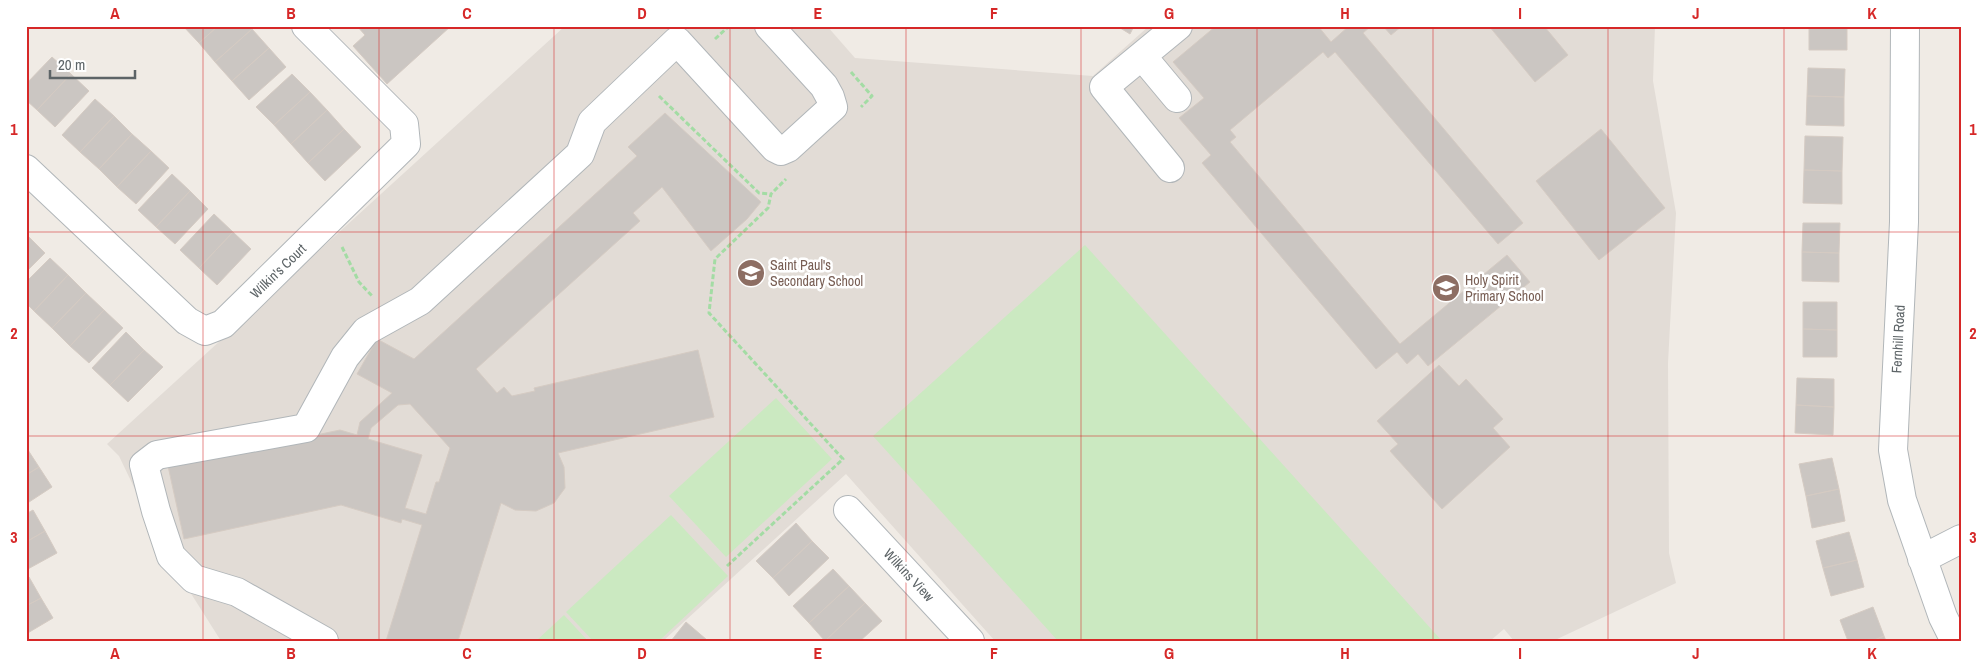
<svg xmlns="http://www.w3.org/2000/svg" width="1987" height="667" viewBox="0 0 1987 667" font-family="'Archivo Narrow',sans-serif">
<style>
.education{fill:#e2dcd6}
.green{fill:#cbe9c1}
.building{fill:#cbc6c2;stroke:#d5cbc3;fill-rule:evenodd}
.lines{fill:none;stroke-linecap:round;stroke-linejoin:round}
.minor-casing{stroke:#b1b6b9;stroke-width:30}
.path{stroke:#a3dca4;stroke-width:3;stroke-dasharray:5 2.5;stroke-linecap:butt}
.minor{stroke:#fff;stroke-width:28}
.grid{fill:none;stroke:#d62828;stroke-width:1;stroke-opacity:0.55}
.labels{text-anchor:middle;stroke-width:5;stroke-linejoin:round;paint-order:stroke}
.education-label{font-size:14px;fill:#785e54;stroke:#fff;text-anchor:start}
.street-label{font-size:14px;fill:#5d6467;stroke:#fff}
.neatline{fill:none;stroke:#d62828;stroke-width:2}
.grid-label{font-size:16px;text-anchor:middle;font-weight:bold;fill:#d62828}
</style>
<rect width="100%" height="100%" fill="#f0ebe5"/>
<!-- education -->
<path class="education" d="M565 26H827L855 58 1093 76 1149 26H1655L1653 81 1676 213 1668 363 1669 553 1676 583 1553 641H1514L1504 629 1490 641H995L846 474 663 641H221L166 554 119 456 107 444Z"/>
<!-- green -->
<path class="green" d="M1085 245 1442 641H1058L873 436Z
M776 398 832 459 726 557 669 496Z
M671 515 728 576 659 641H593L566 612Z
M564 615 588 641H536Z"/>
<!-- building -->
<path class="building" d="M183 26H218L199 43Z
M218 26H249L252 29 215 62 199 43Z
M357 26H451L387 84 353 46 365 35Z
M1117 26H1134L1130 34Z
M1216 26H1318L1331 42 1349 26H1371L1363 33 1523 223 1498 244 1335 52 1328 58 1323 52 1230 130 1236 137 1230 142 1400 344 1507 255 1530 282 1428 366 1418 354 1407 364 1397 352 1376 369 1202 163 1211 155 1179 118 1204 98 1173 62Z
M1383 26H1402L1391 35Z
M1489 26H1544L1568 55 1535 82Z
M1809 26H1847V50H1809Z
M252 29 269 48 232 81 215 62Z
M269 48 286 67 249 100 232 81Z
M52 57 71 74 37 110 26 100V84Z
M1808 68 1845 69 1844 97 1807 96Z
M71 74 89 91 55 127 37 110Z
M292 74 310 92 274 125 256 107Z
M310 92 327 110 291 144 274 125Z
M1807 96 1844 97V126L1806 125Z
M95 99 114 116 80 152 62 135Z
M327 110 344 129 308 163 291 144Z
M665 113 761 202 747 219 711 251 662 187 633 213 640 221 476 369 497 393 504 387 512 396 535 391 534 388 698 350 714 417 558 453 564 467 565 488 554 503 536 511 515 510 501 503 458 641H386L422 525 402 519 401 523 341 505 184 539 168 466 340 430 357 435 360 422 392 393 357 374 377 339 414 359 637 156 628 147ZM410 404 450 448 439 482H436L426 514 405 508 422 455 368 439 371 428 398 405Z
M114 116 132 134 99 169 80 152Z
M344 129 361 147 325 181 308 163Z
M1601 129 1665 208 1599 260 1536 181Z
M132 134 151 151 117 187 99 169Z
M1805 136 1843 137 1842 171 1804 170Z
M151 151 169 168 136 204 117 187Z
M1804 170 1842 171V204L1803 203Z
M172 174 190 191 156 227 138 210Z
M190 191 208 209 175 244 156 227Z
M214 214 233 232 199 268 180 250Z
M1803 223H1840L1839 253 1802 252Z
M233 232 251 249 217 285 199 268Z
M27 235 45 253 26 272V236Z
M1802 252 1839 253V282L1802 281Z
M50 258 68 275 34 311 26 303V282Z
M68 275 86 293 52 328 34 311Z
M86 293 104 310 70 346 52 328Z
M1803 302H1837V330L1803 329Z
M104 310 123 328 89 363 70 346Z
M1803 329 1837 330V357H1803Z
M126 332 144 350 110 385 92 368Z
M144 350 163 367 128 402 110 385Z
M1439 365 1459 386 1466 379 1503 419 1493 428 1510 447 1442 509 1390 451 1398 444 1377 421Z
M1797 378 1834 379V407L1796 405Z
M1796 405 1834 407 1833 435 1795 433Z
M26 447 39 467 26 475Z
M1832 458 1839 489 1806 496 1799 464Z
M39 467 52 487 26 504V475Z
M1839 489 1845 521 1812 528 1806 496Z
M33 510 45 531 26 542V514Z
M796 523 812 541 773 578 756 561Z
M45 531 57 553 26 570V542Z
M1849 532 1857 560 1823 568 1816 541Z
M812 541 829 558 789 596 773 578Z
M1857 560 1864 587 1831 596 1823 568Z
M833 569 849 586 809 623 793 606Z
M29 577 41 598 26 606V579Z
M849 586 865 603 825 641 809 623Z
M41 598 53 618 26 634V606Z
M865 603 882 621 860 641H825Z
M1873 607 1884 636 1872 641H1848L1840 620Z
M686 622 707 640 706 641H671Z
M1884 636 1886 641H1872Z"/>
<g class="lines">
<defs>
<path id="minor" d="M1905 26 1904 222 1893 450 1902 500 1943 617 1955 641
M1142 56 1177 98
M1170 168 1104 87 1178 26
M26 169 187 321 205 331 223 324 406 144 404 124 306 26
M848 510 970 641
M1922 559 1961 539
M324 641 237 592 194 579 171 556 156 511 144 465 157 455 306 428 345 357 366 331 420 301 580 154 592 122 677 41 775 148 781 151 788 148 833 107 830 97 824 86 769 26"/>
</defs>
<!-- minor casing -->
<use href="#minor" class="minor-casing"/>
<!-- path -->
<path class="path" d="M1347 26 1348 27
M715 39 729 26
M851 72 872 96 861 107
M659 96 759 193 771 194
M342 247 359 282 373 297
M727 566 843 459 709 313 715 259 768 208 771 194 786 179"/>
<!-- minor -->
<use href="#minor" class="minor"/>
</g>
<!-- grid -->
<path class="grid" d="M203 26V641M379 26V641M554 26V641M730 26V641M906 26V641M1081 26V641M1257 26V641M1433 26V641M1608 26V641M1784 26V641M26 232H1961M26 436H1961"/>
<!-- icons -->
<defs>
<symbol id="school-disc" viewBox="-11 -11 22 22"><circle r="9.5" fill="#8d6e63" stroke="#fff"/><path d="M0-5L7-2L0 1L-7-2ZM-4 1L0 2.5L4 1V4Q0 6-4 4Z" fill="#fff"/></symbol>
</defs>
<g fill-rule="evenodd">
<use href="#school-disc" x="735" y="257" width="32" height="32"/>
<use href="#school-disc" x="1430" y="272" width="32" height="32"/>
</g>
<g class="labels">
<!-- education labels -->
<g class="education-label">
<text x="770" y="270">Saint Paul's<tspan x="770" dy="16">Secondary School</tspan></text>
<text x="1465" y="285">Holy Spirit<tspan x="1465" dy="16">Primary School</tspan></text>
</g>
<!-- street labels -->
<g class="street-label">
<text transform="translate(278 271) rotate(-44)" y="5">Wilkin's Court</text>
<text transform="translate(1898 339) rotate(-87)" y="5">Fernhill Road</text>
<text transform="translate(909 575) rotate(47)" y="5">Wilkins View</text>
</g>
</g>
<!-- border -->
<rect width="1987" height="667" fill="none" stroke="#ffffff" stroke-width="55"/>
<!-- scale -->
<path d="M50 70v8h85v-8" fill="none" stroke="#5d6467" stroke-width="2.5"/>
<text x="58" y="70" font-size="15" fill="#5d6467" stroke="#ffffff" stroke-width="4" paint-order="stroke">20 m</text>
<rect x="28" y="28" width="1932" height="612" class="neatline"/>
<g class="grid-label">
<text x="115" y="19">A</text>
<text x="291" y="19">B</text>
<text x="467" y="19">C</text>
<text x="642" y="19">D</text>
<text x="818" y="19">E</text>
<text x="994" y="19">F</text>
<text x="1169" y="19">G</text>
<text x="1345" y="19">H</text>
<text x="1520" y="19">I</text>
<text x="1696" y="19">J</text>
<text x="1872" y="19">K</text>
<text x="14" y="135">1</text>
<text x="1973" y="135">1</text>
<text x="14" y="339">2</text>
<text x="1973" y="339">2</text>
<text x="14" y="543">3</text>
<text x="1973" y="543">3</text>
<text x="115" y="659">A</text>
<text x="291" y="659">B</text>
<text x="467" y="659">C</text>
<text x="642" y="659">D</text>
<text x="818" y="659">E</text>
<text x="994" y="659">F</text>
<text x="1169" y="659">G</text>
<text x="1345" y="659">H</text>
<text x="1520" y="659">I</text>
<text x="1696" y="659">J</text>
<text x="1872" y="659">K</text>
</g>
</svg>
